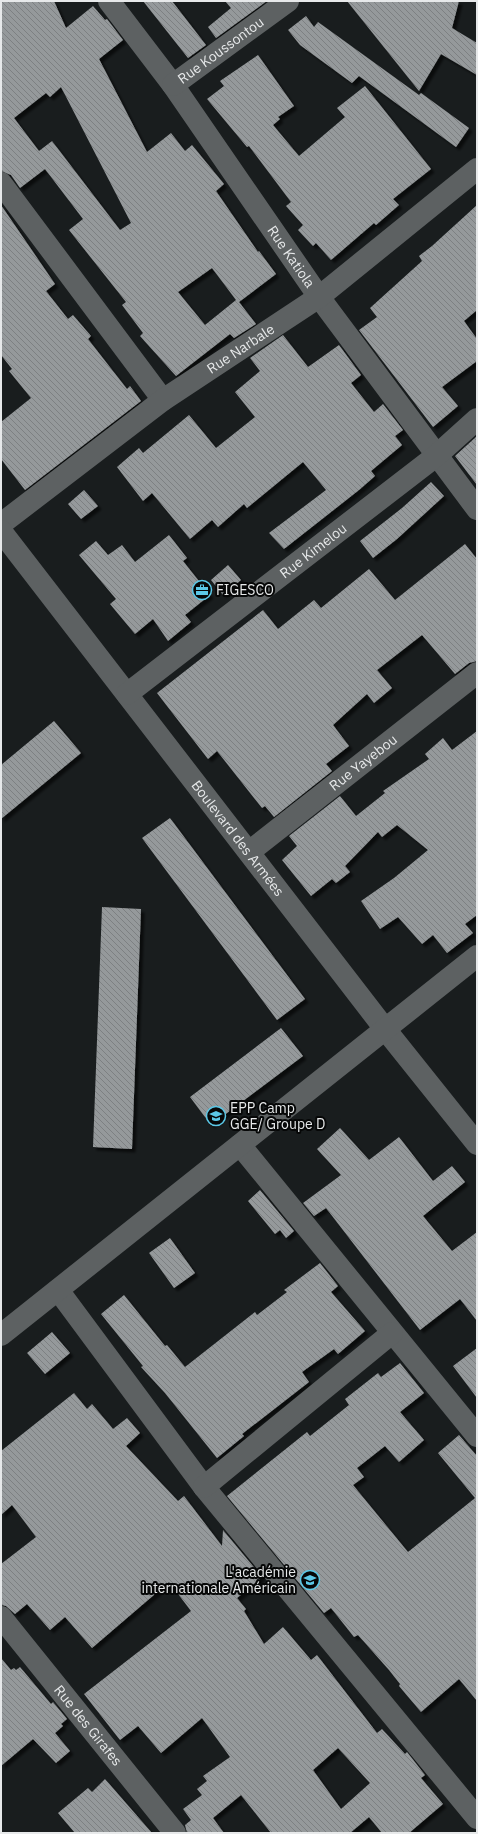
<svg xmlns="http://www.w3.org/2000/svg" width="478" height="1834" viewBox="0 0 478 1834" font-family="'IBM Plex Sans',sans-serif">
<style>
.building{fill:url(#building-back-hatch);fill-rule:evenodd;filter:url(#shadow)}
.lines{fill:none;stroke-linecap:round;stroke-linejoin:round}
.minor{stroke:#5d6162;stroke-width:22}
.labels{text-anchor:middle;stroke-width:4;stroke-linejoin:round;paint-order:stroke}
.street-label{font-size:14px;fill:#e7e9ea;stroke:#060707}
.poi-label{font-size:14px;fill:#e7e9ea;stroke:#060707;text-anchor:start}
</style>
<defs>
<pattern id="building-back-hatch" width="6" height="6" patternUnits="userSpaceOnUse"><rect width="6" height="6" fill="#95999b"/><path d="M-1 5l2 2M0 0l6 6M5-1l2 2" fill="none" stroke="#7d8082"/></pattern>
<filter id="shadow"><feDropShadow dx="3.5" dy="3.5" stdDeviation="1" flood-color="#0009"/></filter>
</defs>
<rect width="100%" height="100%" fill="#191d1e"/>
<!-- building -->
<path class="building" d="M1 1H54L66 28 93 6 105 20 107 19 123 40 99 59 147 152 171 133 185 151 192 145 224 184 216 191 258 252 259 251 276 274 239 302 256 324 234 338 230 334 176 376 140 336 143 333 122 305 126 302 69 230 83 219 45 169 20 188 11 175 1 171ZM61 87 131 223 120 230 52 141 39 151 14 118 46 93 50 97ZM212 268 236 300 205 325 178 292Z
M143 1H172L206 45 188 58Z
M225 1H267L216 38 208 27 231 8Z
M347 1H459L452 28 477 43V75L441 54 419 91Z
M306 16 314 27 318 22 419 95 421 93 469 128 456 147 359 76 352 83 300 45 288 30Z
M258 55 294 106 278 117 280 119 273 125 299 156 345 117 337 108 365 86 431 169 393 199 399 205 376 225 374 223 331 260 316 243 313 246 298 230 303 225 286 206 291 202 249 146 247 147 207 99 224 86 220 81Z
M1 205 55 284 46 291 68 319 73 315 91 336 88 339 127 389 130 386 141 401 25 490 1 459V422L31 398 9 371 12 369 1 355Z
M477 205V310L464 321 477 339V361L442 387 458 406 433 427 359 330 377 317 370 308 422 261 419 256 432 246Z
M283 335 308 367 339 345 361 375 351 383 374 412 383 404 403 430 395 436 402 445 371 471 375 476 359 490 284 549 269 533 326 490 303 462 247 508 244 504 218 527 212 520 190 539 152 493 143 501 117 467 139 448 143 453 189 415 216 448 255 417 235 392 260 371 250 358Z
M477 436V485L455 456Z
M431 482 444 496 397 539 373 558 360 541 402 508Z
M84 490 98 506 81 519 68 504Z
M169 535 187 558 183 561 210 595 185 615 191 622 168 641 153 619 135 634 110 604 116 599 79 555 96 541 108 555 122 545 135 562Z
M465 544 477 559V661L469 663 455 674 422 635 377 670 392 688 374 703 367 694 333 725 349 746 326 764 332 771 274 817 265 806 262 808 217 751 208 759 157 693 263 610 278 629 314 600 321 608 369 569 395 600Z
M228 565 241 580 223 595 211 580Z
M54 721 81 753 1 819V765Z
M477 731V915L465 924 473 933 447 953 433 935 422 944 398 917 380 929 361 901 394 878 428 850 397 825 382 837 378 832 345 866 350 872 336 883 332 879 311 896 282 860 297 846 289 836 340 796 356 816 385 793 383 791 429 759 425 754 443 738 452 750Z
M170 818 305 999 277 1020 142 838Z
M102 907 141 909 132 1149 93 1147Z
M281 1028 303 1056 211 1125 190 1097Z
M340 1128 369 1160 399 1137 433 1181 452 1166 465 1182 423 1216 452 1251 477 1232V1321L460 1299 420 1330 326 1208 314 1216 303 1203 341 1175 317 1149Z
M260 1190 294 1231 286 1238 280 1230 275 1234 248 1201Z
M170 1238 195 1273 174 1288 149 1253Z
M320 1263 338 1286 331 1292 365 1331 338 1354 334 1349 302 1372 309 1382 242 1434 244 1436 217 1458 165 1393 141 1367 143 1366 101 1314 124 1295 165 1346 167 1345 185 1367 255 1312 257 1315 287 1292 284 1290Z
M52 1332 70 1353 45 1374 27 1353Z
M477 1348V1398L453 1366Z
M400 1363 424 1393 400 1412 424 1440 399 1462 385 1446 357 1468 364 1477 353 1485 408 1552 475 1498 438 1453 459 1435 477 1456V1701L459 1679 421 1712 399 1686 400 1684 389 1670 358 1635 354 1637 331 1608 324 1613 227 1496 307 1432 310 1436 349 1405 345 1399 378 1373 381 1377Z
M74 1393 87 1409 92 1404 113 1429 127 1418 140 1433 126 1446 178 1501 184 1496 222 1546 223 1530 262 1577 237 1598 246 1609 244 1611 264 1644 283 1627 311 1660 317 1655 377 1733 382 1729 405 1754 407 1752 425 1775 421 1778 443 1804 409 1833H382L369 1817 350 1833H271L241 1795 213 1818 224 1833H187L185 1825 191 1820 183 1809 202 1795 197 1789 207 1781 203 1776 230 1757 202 1718 161 1753 138 1726 120 1740 84 1694 191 1611 169 1582 92 1648 65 1617 50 1630 27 1604 15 1614 6 1606 1 1605V1564L36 1537 12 1505 1 1515V1451ZM338 1748 370 1783 341 1809 313 1770Z
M1 1658 11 1670 14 1668 16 1670 20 1667 51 1704 53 1702 67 1719 61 1724 63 1726 55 1733 70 1751 56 1763 33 1739 1 1766Z
M105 1779 152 1833H75L58 1813 88 1788 92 1792Z"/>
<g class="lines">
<!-- minor -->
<g class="minor">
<path id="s1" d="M109 1 173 85 319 297 477 509"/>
<path id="s2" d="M173 85 288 1"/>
<path d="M1 183 163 400"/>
<path id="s3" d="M1 524 163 400 319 297 477 169"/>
<path id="s4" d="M1 531 385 1029 477 1144"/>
<path id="s5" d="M127 694 436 456 477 419"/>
<path id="s6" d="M249 852 477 673"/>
<path d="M240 1145 477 1436"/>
<path d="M58 1290 204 1487 477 1818"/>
<path d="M1 1335 477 956"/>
<path d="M204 1487 392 1333"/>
<path id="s7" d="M1 1617 175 1833"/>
</g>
</g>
<!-- icons -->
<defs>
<symbol id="office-ring" viewBox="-11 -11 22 22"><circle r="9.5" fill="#060707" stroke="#5bc8e7" stroke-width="1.5"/><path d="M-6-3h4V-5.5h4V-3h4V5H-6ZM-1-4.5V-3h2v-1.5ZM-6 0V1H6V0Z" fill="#5bc8e7"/></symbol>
<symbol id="school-ring" viewBox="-11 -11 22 22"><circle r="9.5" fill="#060707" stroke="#5bc8e7" stroke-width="1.5"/><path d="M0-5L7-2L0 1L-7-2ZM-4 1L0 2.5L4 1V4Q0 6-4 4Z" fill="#5bc8e7"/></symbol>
</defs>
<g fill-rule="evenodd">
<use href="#office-ring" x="191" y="579" width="22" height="22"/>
<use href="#school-ring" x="205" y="1105" width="22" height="22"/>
<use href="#school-ring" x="299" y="1569" width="22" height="22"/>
</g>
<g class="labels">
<!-- street labels -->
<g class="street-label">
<text dy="5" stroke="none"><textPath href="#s2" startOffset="59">Rue Koussontou</textPath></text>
<text dy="5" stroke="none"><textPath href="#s1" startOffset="314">Rue Katiola</textPath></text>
<text dy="5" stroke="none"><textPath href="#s3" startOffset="297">Rue Narbale</textPath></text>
<text dy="5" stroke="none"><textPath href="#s5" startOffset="235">Rue Kimelou</textPath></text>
<text dy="5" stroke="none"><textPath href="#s6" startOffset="145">Rue Yayebou</textPath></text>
<text dy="5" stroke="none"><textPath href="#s4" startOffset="388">Boulevard des Armées</textPath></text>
<text dy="5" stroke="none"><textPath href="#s7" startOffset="139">Rue des Girafes</textPath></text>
</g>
<!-- poi labels -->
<g class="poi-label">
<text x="216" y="595">FIGESCO</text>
<text x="230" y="1113">EPP Camp<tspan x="230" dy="16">GGE/ Groupe D</tspan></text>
<text x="296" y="1577" text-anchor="end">L'académie<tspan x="296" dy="16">internationale Américain</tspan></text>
</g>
</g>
<!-- border -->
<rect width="478" height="1834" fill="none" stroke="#e7e9ea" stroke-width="4"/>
</svg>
